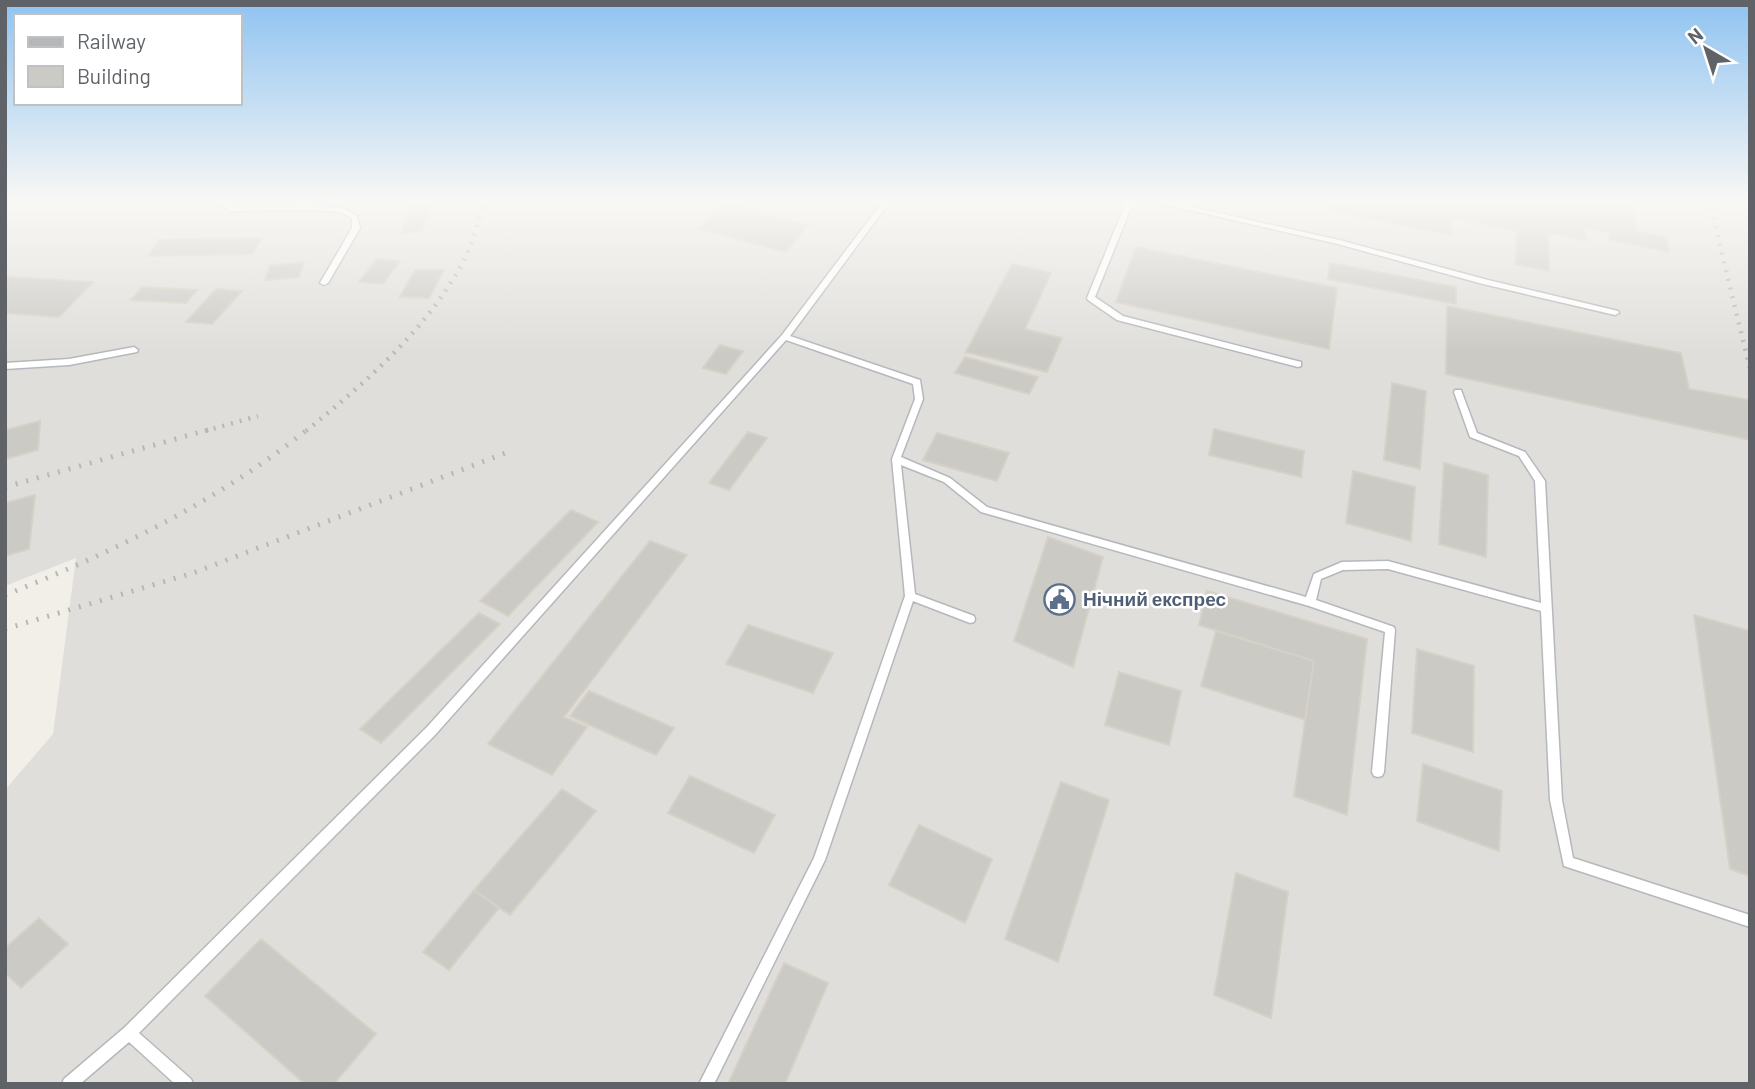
<svg xmlns="http://www.w3.org/2000/svg" width="1755" height="1089" viewBox="0 0 1755 1089" font-family="Barlow,sans-serif">
<style>
.industrial{fill:#e0deda}
.building{fill:#cccac5;stroke:#d6d1c6;stroke-width:2}
.lines{fill:none;stroke-linecap:round;stroke-linejoin:round}
.lane-casing{stroke:#b5b8bc;stroke-width:3}
.lane{fill:#fff;fill-rule:evenodd}
.rail-far1{stroke:#b6b7b8;stroke-width:4.5;stroke-dasharray:2 7;stroke-linecap:butt}
.rail{stroke:#b6b7b8;stroke-width:5;stroke-dasharray:2 9;stroke-linecap:butt}
.labels{text-anchor:middle;stroke-width:5;stroke-linejoin:round;paint-order:stroke}
.service-label{font-size:19px;font-weight:bold;fill:#4e5e75;stroke:#fff;text-anchor:start}
</style>
<rect width="100%" height="100%" fill="#f1efe8"/>
<!-- industrial -->
<path class="industrial" d="M5 200H1750V1084H5V790L53 734 76 558 5 586Z"/>
<!-- building -->
<path class="building" d="M1331 200H1632L1636 231 1666 237 1669 252 1610 240 1609 233 1585 228V240L1548 233 1549 271 1516 264V231L1453 218 1451 235 1329 210Z
M432 203 422 232 401 233 411 204Z
M724 204 808 225 786 252 699 229Z
M262 238 252 254 148 256 159 240Z
M1136 247 1337 288 1329 349 1116 302Z
M377 259 400 261 383 284 359 282Z
M304 262 299 277 265 280 270 266Z
M1330 263 1456 287V304L1328 279Z
M1012 264 1051 273 1025 329 1062 338 1047 372 966 352Z
M415 270H444L429 298 400 297Z
M9 277 93 282 59 317 5 313V280Z
M142 287 197 290 186 303 131 300Z
M216 289 242 291 212 324 186 322Z
M1447 306 1681 353 1689 389 1750 400V440L1446 374Z
M720 345 743 351 726 374 703 368Z
M965 357 1038 377 1029 394 955 373Z
M1392 383 1426 391 1420 469 1384 460Z
M40 421 38 450 5 459V430Z
M1214 429 1304 451 1301 477 1209 455Z
M748 432 767 438 729 490 709 483Z
M937 433 1009 453 997 481 923 460Z
M1444 463 1488 475 1486 557 1439 544Z
M1353 471 1415 487 1411 541 1346 523Z
M35 495 29 549 5 556V503Z
M571 510 598 522 508 616 480 601Z
M1048 537 1103 557 1073 667 1014 641Z
M650 541 687 555 564 717 587 727 552 775 488 744Z
M1207 591 1367 639 1347 815 1294 796 1314 661 1199 625Z
M479 613 500 624 381 743 360 729Z
M1694 615 1750 631V876L1730 869Z
M748 625 833 653 813 693 726 664Z
M1216 631 1314 661 1305 720 1201 686Z
M1417 649 1474 666 1473 752 1412 733Z
M1119 672 1181 691 1169 745 1105 725Z
M589 691 674 728 656 755 570 716Z
M1423 764 1502 791 1499 851 1417 821Z
M690 776 775 815 754 853 668 813Z
M1061 782 1109 800 1058 962 1005 939Z
M562 789 596 811 510 915 474 890Z
M919 825 992 859 965 923 889 885Z
M1236 873 1288 892 1271 1018 1214 995Z
M474 890 499 908 449 970 423 952Z
M39 918 68 944 21 988 5 973V948Z
M261 939 376 1034 334 1084H305L205 996Z
M784 963 828 983 785 1084H728Z"/>
<g class="lines">
<defs>
<path id="lane" d="M212 200H221L231 207 311 206 343 208 357 216 360 228 328 283 324 285 320 283 352 228V218L341 212 311 210 230 211Z
M884 200H891L790 336 920 380 923 399 901 457 950 478 987 507 1306 597 1314 574 1342 562 1388 561 1541 603 1535 481 1519 456 1470 437 1454 392 1455 390H1461L1477 433 1525 452 1545 481 1562 800 1573 858 1750 915V927L1564 866 1550 800 1541 611 1388 569 1343 570 1321 579 1316 600 1394 627 1395 630 1384 772 1382 776 1378 777 1374 776 1372 772 1385 632 1309 606 981 512 944 482 901 465 915 594 974 616 975 619 974 622 970 623 913 601 825 860 714 1084H699L814 858 905 596 892 459 915 399 913 384 786 340 435 735 139 1033 191 1079 193 1084H175L129 1042 80 1084H62L64 1079 124 1028 427 727 782 335Z
M1127 200H1134L1095 297 1123 316 1301 362V366L1298 367 1117 320 1088 300 1087 298Z
M1146 200H1160L1339 240 1488 280 1618 311 1619 313 1615 315 1483 284 1338 244Z
M134 347 138 350 137 352 69 365 5 369V363L69 359Z"/>
</defs>
<!-- lane casing -->
<use href="#lane" class="lane-casing"/>
<!-- lane -->
<use href="#lane" class="lane"/>
<!-- rail-far1 -->
<path class="rail-far1" d="M1709 200 1750 369
M205 431 258 416
M306 431C365 383 423 333 461 266 472 247 478 221 485 200"/>
<!-- rail -->
<path class="rail" d="M5 487 211 429
M5 595C112 553 218 501 308 429
M5 629 193 573 508 452"/>
</g>
<!-- sky -->
<linearGradient id="sky" x2="0" y2="1"><stop stop-color="#8fc3f1"/><stop offset="0.57" stop-color="#f9f8f5"/><stop offset="1" stop-color="#f9f8f5" stop-opacity="0"/></linearGradient>
<rect width="1755" height="353" fill="url(#sky)"/>
<!-- icons -->
<defs>
<symbol id="civic-ring" viewBox="-11 -11 22 22"><circle r="9.5" fill="#fff" stroke="#5c6f8a" stroke-width="1.5"/><path d="M-.6-6.5H3V-4.5H.6V-3L4-1V1h2V6H-6V1h2V-1L-.6-3ZM-1.2 2.5V6h2.4V2.5Z" fill="#5c6f8a"/></symbol>
</defs>
<g fill-rule="evenodd">
<use href="#civic-ring" x="1042" y="582" width="35" height="35"/>
</g>
<g class="labels">
<!-- service labels -->
<g class="service-label">
<text x="1083" y="606">Нічний експрес</text>
</g>
</g>
<!-- border -->
<rect width="1755" height="1089" fill="none" stroke="#5f6368" stroke-width="14"/>
<!-- legend -->
<rect x="14" y="14" width="228" height="91" fill="#ffffff" stroke="#bfc1c3" stroke-width="2"/>
<rect x="28" y="37" width="35" height="10" fill="#b6b7b8" stroke="#bfc1c3" stroke-width="2"/>
<text x="77" y="49" font-size="21" fill="#5f6368">Railway</text>
<rect x="28" y="66" width="35" height="21" fill="#cccac5" stroke="#bfc1c3" stroke-width="2"/>
<text x="77" y="84" font-size="21" fill="#5f6368">Building</text>
<!-- north arrow -->
<g transform="translate(1706 49) rotate(321)" stroke="#ffffff" stroke-width="5" paint-order="stroke">
<path d="M0-5L12 26L0 18L-12 26Z" fill="#5f6368"/>
<text y="-10" font-size="19" font-weight="bold" text-anchor="middle" fill="#5f6368">N</text>
</g>
</svg>
